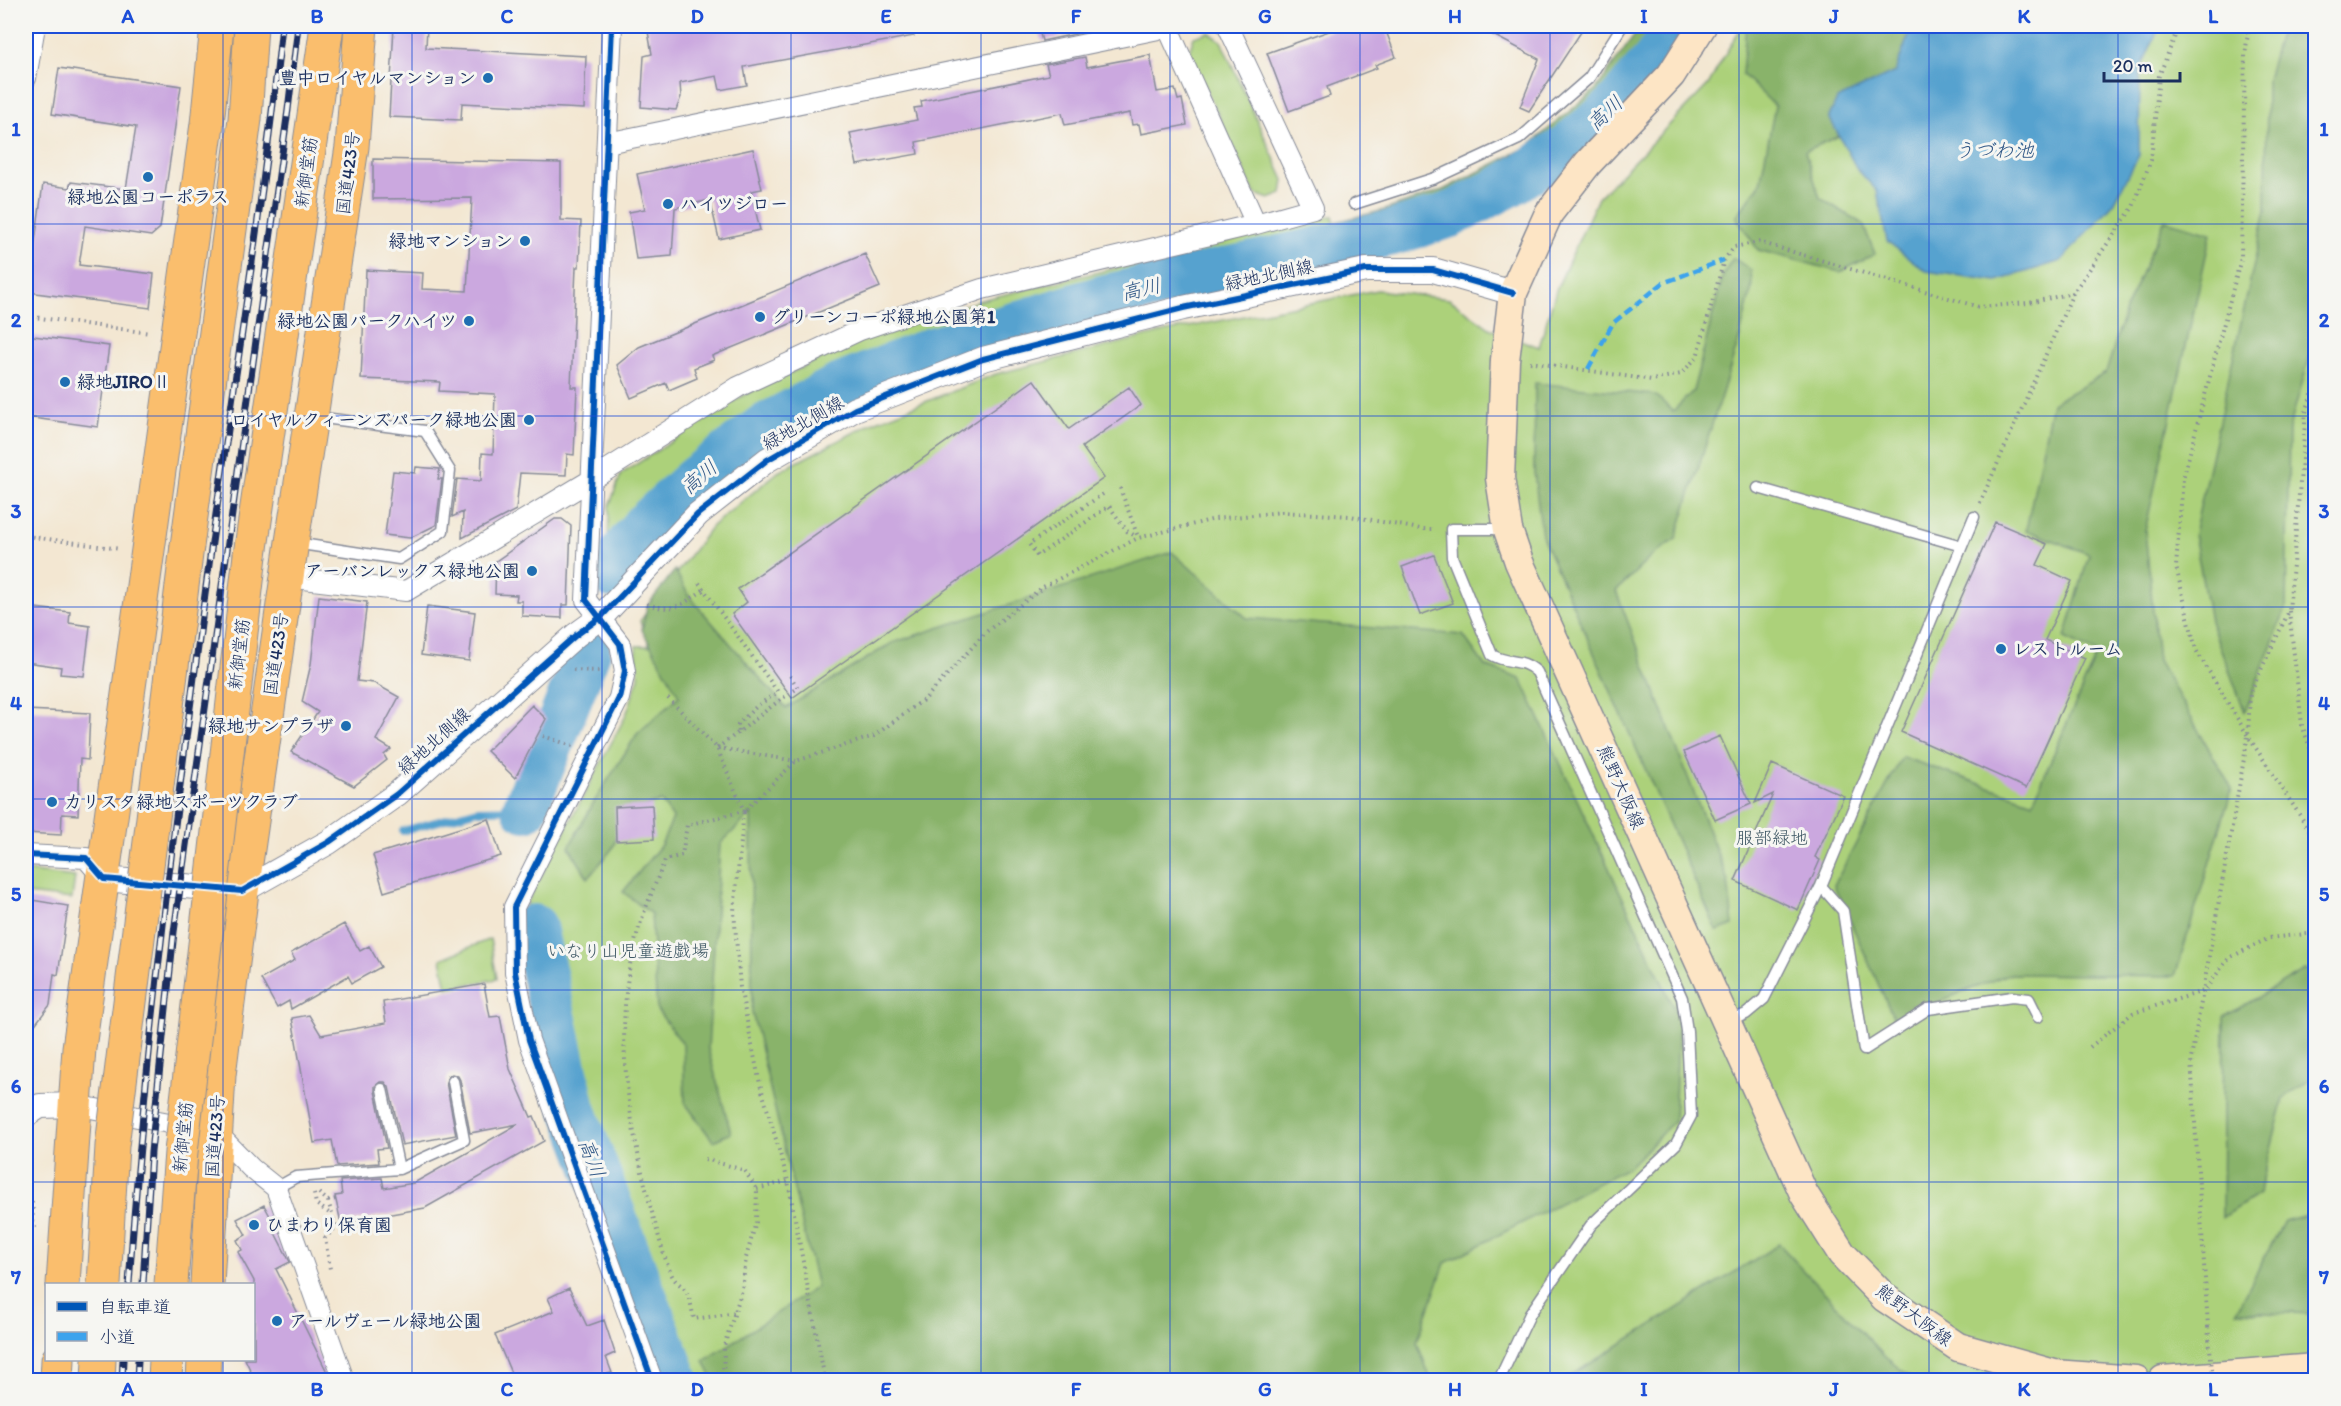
<svg xmlns="http://www.w3.org/2000/svg" width="2341" height="1406" viewBox="0 0 2341 1406" font-family="Itim,'Klee One',sans-serif">
<style>
.green{fill:#acd17a;stroke:#64806c;stroke-width:1.5}
.forest{fill:#89b36a;stroke:#527164;stroke-width:1.5}
.water{fill:#56a2cf;stroke:#386896;stroke-width:1.5}
.lines{fill:none;stroke-linecap:round;stroke-linejoin:round}
.stream{stroke:#56a2cf;stroke-width:8}
.river{stroke:#56a2cf;stroke-width:46}
.building{fill:#cba8df}
.service-casing{stroke:#878b98;stroke-width:13}
.minor-casing{stroke:#878b98;stroke-width:22}
.tertiary-casing{stroke:#878b98;stroke-width:26}
.secondary-casing{stroke:#878b98;stroke-width:31}
.trunk-casing{stroke:#878b98;stroke-width:35}
.path{stroke:#878b98;stroke-width:4;stroke-dasharray:1.5 4.5;stroke-linecap:butt}
.service{stroke:#fff;stroke-width:10}
.minor{stroke:#fff;stroke-width:20}
.tertiary{stroke:#fff;stroke-width:24}
.secondary{stroke:#fde5c5;stroke-width:28}
.trunk{stroke:#fabe6d;stroke-width:33}
.rail-casing{stroke:#1b2f5e;stroke-width:7}
.rail{stroke:#f6f6f2;stroke-width:4.5;stroke-dasharray:14;stroke-linecap:butt}
.trunk-bridge-casing{stroke:#878b98;stroke-width:35;stroke-linecap:butt}
.path-bridge{stroke:#878b98;stroke-width:4;stroke-dasharray:1.5 4.5;stroke-linecap:butt}
.trunk-bridge{stroke:#fabe6d;stroke-width:33}
.quiet{stroke:#3da3ed;stroke-width:4.5;stroke-dasharray:9 4.5;stroke-linecap:butt}
.cycleway-casing{stroke:#f6f6f2;stroke-width:10}
.cycleway{stroke:#0057b8;stroke-width:6}
.grid{fill:none;stroke:#1d4ed8;stroke-width:1.5;stroke-opacity:0.55}
.poi-dot{fill:#1f6fb2;stroke:#f6f6f2;stroke-width:2}
.labels{text-anchor:middle;stroke-width:6;stroke-linejoin:round;paint-order:stroke}
.poi-label{font-size:18px;font-weight:bold;fill:#1b2f5e;stroke:#f6f6f2;text-anchor:start}
.street-label{font-size:18px;fill:#1b2f5e;stroke:#f6f6f2}
.park-label{font-size:18px;fill:#3f5865;stroke:#f6f6f2}
.water-label{font-size:20px;font-style:italic;fill:#305786;stroke:#f6f6f2}
.neatline{fill:none;stroke:#1d4ed8;stroke-width:2}
.grid-label{font-size:20px;text-anchor:middle;font-weight:bold;fill:#1d4ed8}
</style>
<rect width="100%" height="100%" fill="#f6f6f2"/>
<filter id="ink" filterUnits="userSpaceOnUse"><feTurbulence type="fractalNoise" baseFrequency=".0167" numOctaves="2"/><feDisplacementMap in="SourceGraphic" scale="12" xChannelSelector="R" yChannelSelector="G"/><feConvolveMatrix kernelMatrix="1 2 1 2 8 2 1 2 1" color-interpolation-filters="sRGB"/></filter>
<filter id="wash" filterUnits="userSpaceOnUse"><feTurbulence type="fractalNoise" baseFrequency=".008" numOctaves="4" result="noise"/><feDisplacementMap in="SourceGraphic" scale="24" xChannelSelector="R" yChannelSelector="G"/><feGaussianBlur stdDeviation="1.35" result="paint"/><feColorMatrix in="noise" values="0 0 0 0 0 0 0 0 0 0 0 0 0 0 0 0 0 1.4 0 .05"/><feComposite in="paint" operator="in"/></filter>
<g filter="url(#wash)">
<rect width="100%" height="100%" fill="#f3e7d2"/>
<!-- green -->
<path class="green" d="M1741 26H2315V1380H667L539 1018 526 964 525 907 626 715 639 677 636 646H650L640 621 712 526 778 472 874 422 996 374 1168 331 1377 290 1449 299 1491 329 1539 347 1556 290 1598 198 1708 85Z
M1209 32 1221 41 1284 180 1282 194 1269 199 1255 194 1189 52 1194 37Z
M1333 216 1339 238 1099 290 918 344 835 379 758 421 690 473 636 521 616 550 608 544 609 507 621 474 742 396 864 338 981 300Z
M26 871 75 877 72 899 26 894Z
M490 939 497 979 447 988 441 959Z"/>
<!-- forest -->
<path class="forest" d="M1641 26H1671C1618 108 1537 174 1444 209 1410 222 1375 230 1339 238L1335 222 1385 210 1443 190 1527 147 1596 89Z
M1746 26H1926L1862 126 1805 151 1820 198 1863 224 1875 254 1840 272 1758 250 1736 217 1760 184 1775 106 1742 74Z
M2282 26H2315V339L2289 428 2286 608 2245 712 2210 621 2194 534 2266 210 2267 79Z
M2165 220 2211 233 2145 531 2158 660 2232 789 2175 976 2009 974 1894 1019 1834 885 1902 757 2033 802 2097 653 2065 638 2089 554 2026 530 2052 403 2106 373 2125 310Z
M1733 258 1751 270 1752 287 1740 336 1676 539 1653 555 1616 591 1728 881 1733 925 1717 931 1542 536 1534 472 1535 383 1655 395 1673 411 1693 391 1723 275Z
M1172 552 1247 618 1463 635 1485 666 1521 679 1679 1019 1674 1121 1629 1167 1445 1263 1417 1342 1431 1380H713L704 1361 817 1287 752 1012 751 814 720 844 708 1049 731 1133 713 1141 685 1103 683 1044 657 1010 651 914 623 892 661 845 673 818 661 801 628 812 612 849 588 878 569 847 594 802 637 734 679 696 642 630 647 606 675 570 689 596 786 708 892 643Z
M2304 970 2315 972V1076L2284 1098 2259 1194 2222 1218 2224 1017Z
M2315 1213V1314L2236 1311 2284 1221Z
M1779 1244 1885 1357 1914 1380H1564Z"/>
<!-- water -->
<path class="water" d="M1912 26H2160L2140 70 2139 155 2114 203 2061 261 1997 281 1926 271 1887 241 1877 191 1857 169 1829 117 1837 99 1895 72Z"/>
<g class="lines">
<!-- stream -->
<path class="stream" d="M403 831 478 810 525 809"/>
<!-- river -->
<path class="river" d="M612 575 619 557 644 526 696 478 762 428 838 387 926 352 1102 298 1392 233 1450 215 1508 185 1563 150 1611 111 1654 62 1678 26
M525 809 588 652
M534 927 573 1109 676 1380"/>
</g>
<g id="blocks">
<!-- building -->
<path class="building" d="M394 26H427L426 48 586 56 584 109 462 103 461 120 389 117Z
M647 26H913L914 36 744 67 747 85 720 90 717 76 680 83 681 97 676 110 641 107 644 56 652 54Z
M1038 26H1078L1080 33 1042 41Z
M1343 26H1384L1396 57 1375 65 1377 68 1327 87 1330 96 1289 111 1267 53Z
M1476 26H1585L1529 111 1520 107 1539 59Z
M1150 55 1157 92 1175 89 1178 100 1182 99 1187 125 1141 134 1139 124 1132 125 1130 113 1065 125 1062 113 916 142 918 154 857 165 850 133 917 120 914 108 922 107 921 101 1049 75 1046 64 1085 57 1087 67Z
M59 68 181 86 160 228 151 236 85 226 79 265 154 274 150 308 28 292 43 184 69 188 71 182 126 189 136 127 52 114Z
M753 149 762 189 751 191 760 230 719 239 710 200 675 208 672 256 636 259 629 212 645 209 637 174Z
M373 159 561 163V220L581 221 579 267H576L571 387H577L574 455 567 454 566 475 520 473 516 510 462 538 463 512 452 517 457 479 481 481 482 453 493 454 495 394 439 391 440 382 361 379 366 270 423 273 422 289 467 291 472 198 373 199Z
M865 254 880 287 712 356 714 360 694 368 697 378 669 390 666 383 631 398 617 365 639 347Z
M26 335 109 346 98 427 26 417Z
M1034 380 1069 429 1129 387 1141 405 1082 447 1104 478 792 698 732 614 747 602 738 589Z
M416 467 440 469 438 479H442L436 525 410 538 385 535 393 471 415 473Z
M555 519H562L571 526 568 605H562V618L522 616V601H516L517 595 495 594 496 561Z
M1995 522 2047 544 2037 565 2072 581 2045 640 2085 658 2026 788 1901 732Z
M1434 555 1453 603 1420 615 1402 567Z
M319 596 367 602 357 681 374 683 399 697 376 740 391 749 384 755 387 760 354 786 291 752 318 712 302 702 311 664Z
M427 606 475 612 469 661 421 655Z
M26 607 70 612 69 623 90 626 84 676 60 674 61 667 26 662Z
M532 705 546 719 515 778 487 751Z
M26 710 90 713 88 760 80 759 78 815 62 814 61 835 26 833Z
M1720 736 1751 804 1715 820 1684 752Z
M1772 764 1844 796 1815 857 1820 860 1798 910 1735 881 1773 794 1755 803Z
M652 805 654 839 616 841 615 807Z
M489 819 501 856 384 892 373 855Z
M26 899 68 906 58 975 54 974 50 1005 26 1036Z
M344 924 360 951 369 946 381 967 352 983 348 976 291 1009 289 1001 277 1008 261 979 295 960 291 953Z
M484 984 490 1017 500 1016 510 1069 531 1117 534 1116 544 1141 425 1208 341 1223 335 1196 342 1195 340 1181 382 1178 384 1188 414 1183 518 1124 470 1133 460 1080 458 1076 452 1074 448 1076 446 1082 456 1135 402 1145 389 1087 385 1082H380L375 1086V1091L387 1148 377 1149 379 1163 337 1166 332 1140 314 1143 292 1018 309 1015 321 1035 386 1023 383 1002Z
M264 1205 276 1227 273 1229 290 1262 276 1269 331 1380H255L245 1359H254V1281L238 1252 242 1250 237 1240 246 1235 237 1219Z
M569 1288 587 1326 604 1320 615 1353 606 1357 612 1373 606 1374 608 1380H514L495 1335 554 1311 548 1298Z"/>
</g>
</g>
<g filter="url(#ink)">
<use href="#blocks" fill-opacity="0" stroke="#878b98" stroke-width="1.5"/>
<g class="lines">
<defs>
<path id="service" d="M1354 204 1435 178 1519 139 1589 78 1622 26
M1758 488 1962 546
M295 543 399 559 443 531 450 471 425 431 316 417
M1821 886 1843 911 1864 1050 1928 1009 2012 997 2029 999 2038 1017
M1727 1022 1746 1014 1764 999 1821 886 1974 517
M382 1089 399 1169
M276 1188 296 1177 399 1169 464 1140 453 1081
M1499 1380 1530 1314 1591 1225 1676 1144 1691 1116 1687 1031 1682 998 1537 672C1521 657 1509 665 1492 655L1452 557 1451 529H1505"/>
<path id="minor" d="M612 26 586 600 620 644 625 671 619 698 514 907 515 972 529 1040 652 1380
M1167 26 1256 224
M26 78 35 26
M607 143 1173 26
M287 577 406 591 591 480 738 387 860 330 982 289 1256 224 1313 208 1228 26
M26 855 86 858 104 879
M75 1105 216 1132 251 1168 276 1188 344 1380"/>
<path id="tertiary" d="M104 879 242 891 329 842 397 794 576 635 601 617 698 514 767 460 855 409 983 359 1183 308 1366 270H1433L1513 293
M26 1115 40 1106 75 1105"/>
<path id="secondary" d="M1702 26 1671 75 1588 163 1549 213 1513 293 1505 360 1500 478 1508 530 1519 562 1804 1194 1842 1254 1885 1298 1958 1347 2054 1374 2136 1380
M2163 1380 2316 1368"/>
<path id="trunk" d="M187 546 245 119 251 26
M250 555 327 26
M63 1284 79 1048 207 124 217 26
M207 1284 219 1075 242 891 292 542 352 147 361 26
M57 1380 58 1360
M98 1380 99 1360
M165 1380 166 1360
M203 1380 204 1360"/>
</defs>
<!-- service casing -->
<use href="#service" class="service-casing"/>
<!-- minor casing -->
<use href="#minor" class="minor-casing"/>
<!-- tertiary casing -->
<use href="#tertiary" class="tertiary-casing"/>
<!-- secondary casing -->
<use href="#secondary" class="secondary-casing"/>
<!-- trunk casing -->
<use href="#trunk" class="trunk-casing"/>
<!-- path -->
<path class="path" d="M2249 26 2245 55 2241 258 2183 479 2176 567 2196 650 2248 736 2316 840
M26 316 150 333
M1530 362 1652 380 1681 374 1697 357 1724 260 1734 247 1759 242 1979 307 2029 303 2073 293 2133 207 2151 160 2159 76 2179 26
M1120 488 1138 537
M1103 494 1029 544 1037 556 1109 506 1127 531 1137 537
M1980 503 2073 293
M26 536 120 549
M699 583 778 692 757 706 738 724 739 733
M647 604C676 613 680 605 704 590
M2289 611 2302 725 2316 765
M573 670 601 671
M668 698 717 748 744 811 687 825 682 855 665 860C653 890 640 919 633 950 610 1050 636 1159 664 1255 667 1262 670 1274 675 1280 678 1284 685 1287 687 1293 691 1301 692 1311 694 1319L736 1313
M543 736 573 746
M717 748C745 729 769 706 798 688L789 674
M718 748 796 761
M2090 1047 2133 1013 2204 991 2229 958 2269 938 2316 933
M705 1159 744 1170 757 1189 756 1222 746 1258 742 1290 724 1346 723 1380
M757 1189 788 1181
M26 1192C36 1201 32 1215 32 1228H37
M319 1193 328 1201 336 1227 325 1238 330 1269
M314 1194 316 1204 332 1215
M328 1201 336 1199
M2208 1327 2191 1059 2248 736 2250 693 2289 611 2306 412 2316 382
M825 1380 788 1181 760 1084 740 987 734 911 744 811 796 761 874 736 926 698 986 632 1043 587 1138 538 1215 519 1282 512 1350 516 1420 529H1435"/>
<!-- service -->
<use href="#service" class="service"/>
<!-- minor -->
<use href="#minor" class="minor"/>
<!-- tertiary -->
<use href="#tertiary" class="tertiary"/>
<!-- secondary -->
<use href="#secondary" class="secondary"/>
<!-- trunk -->
<use href="#trunk" class="trunk"/>
<defs>
<path id="rail" d="M129 1284C146 1038 178 794 211 550 235 375 263 201 282 26
M143 1284 151 1152 174 932 288 110 298 26
M122 1380 123 1360
M137 1380 138 1360"/>
</defs>
<!-- rail casing -->
<use href="#rail" class="rail-casing"/>
<!-- rail -->
<use href="#rail" class="rail"/>
<defs>
<path id="trunk-bridge" d="M104 1284 112 1146 187 546
M171 1284 181 1152 250 555"/>
</defs>
<!-- trunk-bridge casing -->
<use href="#trunk-bridge" class="trunk-bridge-casing"/>
<!-- path-bridge -->
<path class="path-bridge" d="M2208 1327 2213 1380"/>
<!-- trunk-bridge -->
<use href="#trunk-bridge" class="trunk-bridge"/>
<!-- quiet -->
<path class="quiet" d="M1588 369 1613 323 1663 283 1724 260"/>
<defs>
<path id="cycleway" d="M612 26 586 600 620 644 625 671 619 698 514 907 515 972 529 1040 652 1380
M26 855 86 858 104 879 242 891 329 842 397 794 576 635 601 617 698 514 767 460 855 409 983 359 1183 308 1366 270H1433L1513 293"/>
</defs>
<!-- cycleway casing -->
<use href="#cycleway" class="cycleway-casing"/>
<!-- cycleway -->
<use href="#cycleway" class="cycleway"/>
</g>
</g>
<!-- grid -->
<path class="grid" d="M223 26V1284M412 26V1380M602 26V1380M791 26V1380M981 26V1380M1170 26V1380M1360 26V1380M1550 26V1380M1739 26V1380M1929 26V1380M2118 26V1380M26 224H2316M26 416H2316M26 607H2316M26 799H2316M26 990H2316M26 1182H2316M223 1360V1380"/>
<!-- markers -->
<g class="poi-dot">
<circle cx="488" cy="78" r="6"/>
<circle cx="148" cy="177" r="6"/>
<circle cx="668" cy="204" r="6"/>
<circle cx="525" cy="241" r="6"/>
<circle cx="760" cy="317" r="6"/>
<circle cx="469" cy="321" r="6"/>
<circle cx="65" cy="382" r="6"/>
<circle cx="529" cy="420" r="6"/>
<circle cx="532" cy="571" r="6"/>
<circle cx="2001" cy="649" r="6"/>
<circle cx="346" cy="726" r="6"/>
<circle cx="52" cy="802" r="6"/>
<circle cx="254" cy="1225" r="6"/>
<circle cx="277" cy="1321" r="6"/>
</g>
<g class="labels">
<!-- poi labels -->
<g class="poi-label">
<text x="476" y="84" text-anchor="end">豊中ロイヤルマンション</text>
<text x="148" y="203" text-anchor="middle">緑地公園コーポラス</text>
<text x="680" y="210">ハイツジロー</text>
<text x="513" y="247" text-anchor="end">緑地マンション</text>
<text x="772" y="323">グリーンコーポ緑地公園第1</text>
<text x="457" y="327" text-anchor="end">緑地公園パークハイツ</text>
<text x="77" y="388">緑地JIROⅡ</text>
<text x="517" y="426" text-anchor="end">ロイヤルクィーンズパーク緑地公園</text>
<text x="520" y="577" text-anchor="end">アーバンレックス緑地公園</text>
<text x="2013" y="655">レストルーム</text>
<text x="334" y="732" text-anchor="end">緑地サンプラザ</text>
<text x="64" y="808">カリスタ緑地スポーツクラブ</text>
<text x="266" y="1231">ひまわり保育園</text>
<text x="289" y="1327">アールヴェール緑地公園</text>
</g>
<!-- street labels -->
<g class="street-label">
<text transform="translate(306 172) rotate(-82)" y="6">新御堂筋</text>
<text transform="translate(348 173) rotate(-83)" y="6">国道423号</text>
<text transform="translate(1269 275) rotate(-12)" y="6">緑地北側線</text>
<text transform="translate(803 423) rotate(-30)" y="6">緑地北側線</text>
<text transform="translate(239 654) rotate(-83)" y="6">新御堂筋</text>
<text transform="translate(276 654) rotate(-82)" y="6">国道423号</text>
<text transform="translate(434 741) rotate(-42)" y="6">緑地北側線</text>
<text transform="translate(1621 787) rotate(66)" y="6">熊野大阪線</text>
<text transform="translate(215 1136) rotate(-86)" y="6">国道423号</text>
<text transform="translate(183 1137) rotate(-84)" y="6">新御堂筋</text>
<text transform="translate(1914 1315) rotate(37)" y="6">熊野大阪線</text>
</g>
<!-- park labels -->
<g class="park-label">
<text x="1772" y="844">服部緑地</text>
<text x="628" y="957">いなり山児童遊戯場</text>
</g>
<!-- water labels -->
<g class="water-label">
<text transform="translate(1605 113) rotate(-43)" y="7">高川</text>
<text x="1994" y="157">うづわ池</text>
<text transform="translate(1141 289) rotate(-13)" y="7">高川</text>
<text transform="translate(699 477) rotate(-40)" y="7">高川</text>
<text transform="translate(592 1158) rotate(69)" y="7">高川</text>
</g>
</g>
<!-- margin -->
<rect width="2341" height="1406" fill="none" stroke="#f6f6f2" stroke-width="66"/>
<!-- legend -->
<rect x="45" y="1283" width="210" height="78" fill="#f6f6f2" stroke="#9ea6b7" stroke-width="1.5"/>
<rect x="57" y="1302" width="30" height="9" fill="#0057b8" stroke="#9ea6b7" stroke-width="1.5"/>
<text x="99" y="1313" font-size="18" fill="#1b2f5e">自転車道</text>
<rect x="57" y="1332" width="30" height="9" fill="#3da3ed" stroke="#9ea6b7" stroke-width="1.5"/>
<text x="99" y="1343" font-size="18" fill="#1b2f5e">小道</text>
<!-- scale -->
<path d="M2104 72v9h76v-9" fill="none" stroke="#1b2f5e" stroke-width="3"/>
<text x="2113" y="72" font-size="18" fill="#1b2f5e" stroke="#f6f6f2" stroke-width="4.5" paint-order="stroke">20 m</text>
<rect x="33" y="33" width="2275" height="1340" class="neatline"/>
<g class="grid-label">
<text x="128" y="23">A</text>
<text x="317" y="23">B</text>
<text x="507" y="23">C</text>
<text x="697" y="23">D</text>
<text x="886" y="23">E</text>
<text x="1076" y="23">F</text>
<text x="1265" y="23">G</text>
<text x="1455" y="23">H</text>
<text x="1644" y="23">I</text>
<text x="1834" y="23">J</text>
<text x="2024" y="23">K</text>
<text x="2213" y="23">L</text>
<text x="16" y="136">1</text>
<text x="2324" y="136">1</text>
<text x="16" y="327">2</text>
<text x="2324" y="327">2</text>
<text x="16" y="518">3</text>
<text x="2324" y="518">3</text>
<text x="16" y="710">4</text>
<text x="2324" y="710">4</text>
<text x="16" y="901">5</text>
<text x="2324" y="901">5</text>
<text x="16" y="1093">6</text>
<text x="2324" y="1093">6</text>
<text x="16" y="1284">7</text>
<text x="2324" y="1284">7</text>
<text x="128" y="1396">A</text>
<text x="317" y="1396">B</text>
<text x="507" y="1396">C</text>
<text x="697" y="1396">D</text>
<text x="886" y="1396">E</text>
<text x="1076" y="1396">F</text>
<text x="1265" y="1396">G</text>
<text x="1455" y="1396">H</text>
<text x="1644" y="1396">I</text>
<text x="1834" y="1396">J</text>
<text x="2024" y="1396">K</text>
<text x="2213" y="1396">L</text>
</g>
</svg>
